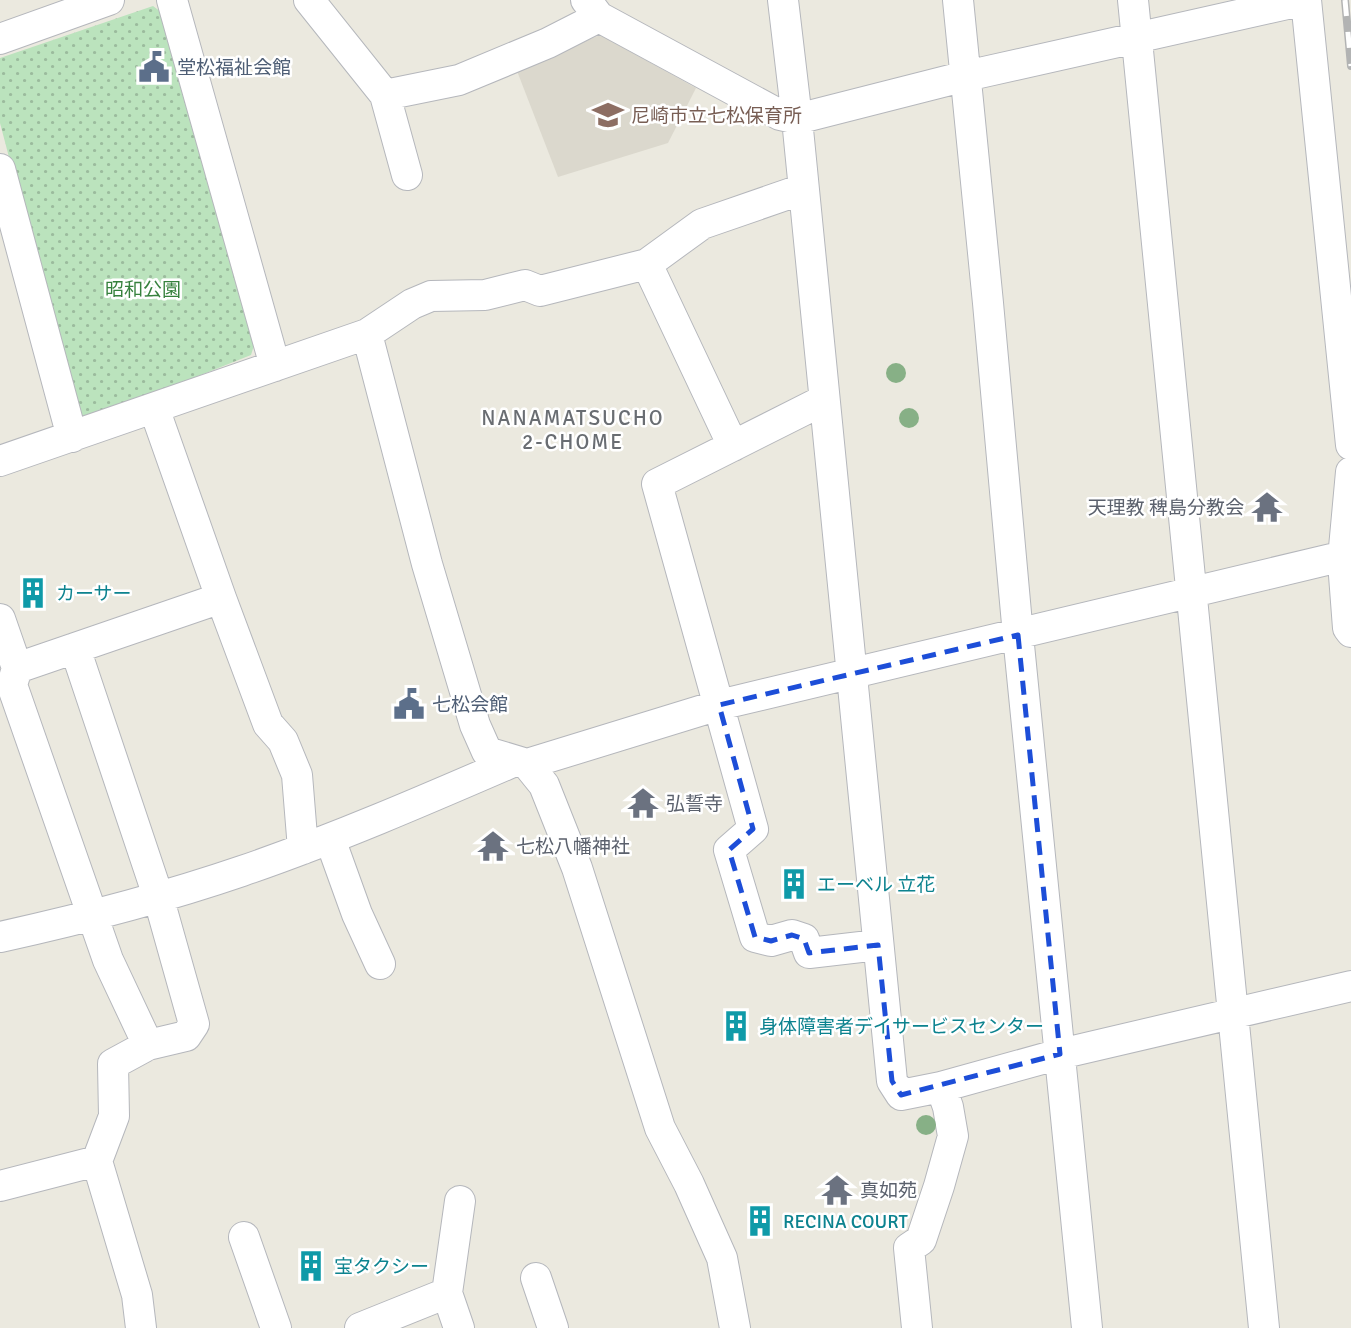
<svg xmlns="http://www.w3.org/2000/svg" width="1351" height="1328" viewBox="0 0 1351 1328" font-family="Signika,'Noto Sans JP',sans-serif">
<style>
.education{fill:#dbd8cd}
.grass{fill:url(#grass-dots)}
.lines{fill:none;stroke-linecap:round;stroke-linejoin:round}
.minor-casing{stroke:#b5b7bc;stroke-width:32}
.minor{stroke:#fff;stroke-width:30}
.rail-casing{stroke:#b2b3b3;stroke-width:8}
.rail{stroke:#fff;stroke-width:5;stroke-dasharray:16;stroke-linecap:butt}
.tree{fill:#87b086}
.marked{fill:none;stroke:#1d4ed8;stroke-width:5;stroke-dasharray:14 9;stroke-linejoin:round}
.labels{text-anchor:middle;stroke-width:5;stroke-linejoin:round;paint-order:stroke}
.service-label{font-size:19px;fill:#4e5e75;stroke:#fff;text-anchor:start}
.education-label{font-size:19px;fill:#785e54;stroke:#fff;text-anchor:start}
.park-label{font-size:19px;fill:#36813d;stroke:#fff}
.worship-label{font-size:19px;fill:#5b616d;stroke:#fff;text-anchor:start}
.culture-label{font-size:19px;fill:#0d838f;stroke:#fff;text-anchor:start}
.neighbourhood-label{font-size:21px;letter-spacing:2px;fill:#696d72;stroke:#fff}
</style>
<defs>
<pattern id="grass-dots" width="8" height="8" patternUnits="userSpaceOnUse" patternTransform="scale(1.75)"><rect width="8" height="8" fill="#bbe3bd"/><path d="M2 2h.1M6 6h.1" fill="none" stroke="#9bbb9d" stroke-width="1.8" stroke-linecap="round"/></pattern>
</defs>
<rect width="100%" height="100%" fill="#ebe9df"/>
<!-- education -->
<path class="education" d="M600 35 696 88 668 143 558 177 517 71Z"/>
<!-- grass -->
<path class="grass" d="M153 6 165 15 256 339 251 355 88 420 76 412 0 123V58Z"/>
<g class="lines">
<defs>
<path id="minor" d="M172 0 275 366
M309 0 385 95 459 80 548 43 599 17
M586 0 599 17 780 115 797 119 966 76 1305 0
M783 0 797 119 892 1081 901 1095 941 1087 948 1107 953 1136 939 1186 921 1240 909 1248 917 1328
M958 0 988 303 1018 635 1087 1328
M1133 0 1264 1328
M1306 0 1351 445
M0 39 109 0
M385 95 407 175
M0 169 72 437
M647 264 733 446
M367 334 412 304 431 296 485 295 525 285 540 291 647 264 702 224 803 189
M824 400 657 484 753 829 729 850 755 937 771 941 792 935 804 939 809 953 878 945
M154 408 221 598 268 724 283 741 297 775 303 849
M0 461 367 334 427 564 475 725 487 752 527 764 544 785 577 868 660 1128 689 1184 722 1258 735 1328
M1351 472 1344 548V575L1348 628 1351 632
M0 619 17 668
M75 648 158 896 194 1024 186 1036 148 1045 113 1064 114 1116 97 1161 137 1295 141 1328
M527 764 719 705 1331 559 1351 561
M330 839 357 914 380 964
M0 937C82 919 163 898 242 871 335 839 425 800 515 761
M148 1045 108 960 12 685 17 668 221 598
M941 1087 1060 1054 1351 986
M0 1186 97 1161
M244 1237 276 1328
M536 1278 553 1328
M360 1328 447 1293
M459 1328 447 1293 460 1201"/>
</defs>
<!-- minor casing -->
<use href="#minor" class="minor-casing"/>
<!-- minor -->
<use href="#minor" class="minor"/>
<defs>
<path id="rail" d="M1345 0 1351 66"/>
</defs>
<!-- rail casing -->
<use href="#rail" class="rail-casing"/>
<!-- rail -->
<use href="#rail" class="rail"/>
</g>
<!-- trees -->
<g class="tree">
<circle cx="896" cy="373" r="10"/>
<circle cx="909" cy="418" r="10"/>
<circle cx="926" cy="1125" r="10"/>
</g>
<!-- marked area -->
<path class="marked" d="M1018 635 1060 1054 901 1095 892 1081 878 945 809 953 804 939 792 935 771 941 755 937 729 850 753 829 719 705Z"/>
<!-- icons -->
<defs>
<symbol id="civic-bare" viewBox="-9 -9 18 18"><path d="M-.6-6.5H3V-4.5H.6V-3L4-1V1h2V6H-6V1h2V-1L-.6-3ZM-1.2 2.5V6h2.4V2.5Z" fill="#5c6f8a" stroke="#fff" stroke-width="2.5" paint-order="stroke"/></symbol>
<symbol id="school-bare" viewBox="-9 -9 18 18"><path d="M0-5L7-2L0 1L-7-2ZM-4 1L0 2.5L4 1V4Q0 6-4 4Z" fill="#8d6e63" stroke="#fff" stroke-width="2.5" paint-order="stroke"/></symbol>
<symbol id="temple-bare" viewBox="-9 -9 18 18"><path d="M0-6L5-2H3V0L6.5 2.5H4V6H1.5V3h-3V6H-4V2.5H-6.5L-3 0V-2H-5Z" fill="#6b7280" stroke="#fff" stroke-width="2.5" paint-order="stroke"/></symbol>
<symbol id="building-bare" viewBox="-9 -9 18 18"><path d="M-4-6H4V6H1V3H-1V6H-4ZM-2.5-4.3h1.7v1.8h-1.7ZM.8-4.3h1.7v1.8H.8ZM-2.5-1h1.7V.8h-1.7ZM.8-1h1.7V.8H.8Z" fill="#0f9aa8" stroke="#fff" stroke-width="2.5" paint-order="stroke"/></symbol>
</defs>
<g fill-rule="evenodd">
<use href="#civic-bare" x="132" y="45" width="44" height="44"/>
<use href="#school-bare" x="586" y="93" width="44" height="44"/>
<use href="#temple-bare" x="1245" y="485" width="44" height="44"/>
<use href="#building-bare" x="11" y="571" width="44" height="44"/>
<use href="#civic-bare" x="387" y="682" width="44" height="44"/>
<use href="#temple-bare" x="621" y="781" width="44" height="44"/>
<use href="#temple-bare" x="471" y="824" width="44" height="44"/>
<use href="#building-bare" x="772" y="862" width="44" height="44"/>
<use href="#building-bare" x="714" y="1004" width="44" height="44"/>
<use href="#temple-bare" x="815" y="1168" width="44" height="44"/>
<use href="#building-bare" x="738" y="1199" width="44" height="44"/>
<use href="#building-bare" x="289" y="1244" width="44" height="44"/>
</g>
<g class="labels">
<!-- service labels -->
<g class="service-label">
<text x="177" y="74">堂松福祉会館</text>
<text x="432" y="711">七松会館</text>
</g>
<!-- education labels -->
<g class="education-label">
<text x="631" y="122">尼崎市立七松保育所</text>
</g>
<!-- park labels -->
<g class="park-label">
<text x="143" y="296">昭和公園</text>
</g>
<!-- worship labels -->
<g class="worship-label">
<text x="1244" y="514" text-anchor="end">天理教 稗島分教会</text>
<text x="666" y="810">弘誓寺</text>
<text x="516" y="853">七松八幡神社</text>
<text x="860" y="1197">真如苑</text>
</g>
<!-- culture labels -->
<g class="culture-label">
<text x="56" y="600">カーサー</text>
<text x="817" y="891">エーベル 立花</text>
<text x="759" y="1033">身体障害者デイサービスセンター</text>
<text x="783" y="1228">RECINA COURT</text>
<text x="334" y="1273">宝タクシー</text>
</g>
<!-- neighbourhood labels -->
<g class="neighbourhood-label">
<text x="573" y="425">NANAMATSUCHO<tspan x="573" dy="24">2-CHOME</tspan></text>
</g>
</g>
</svg>
